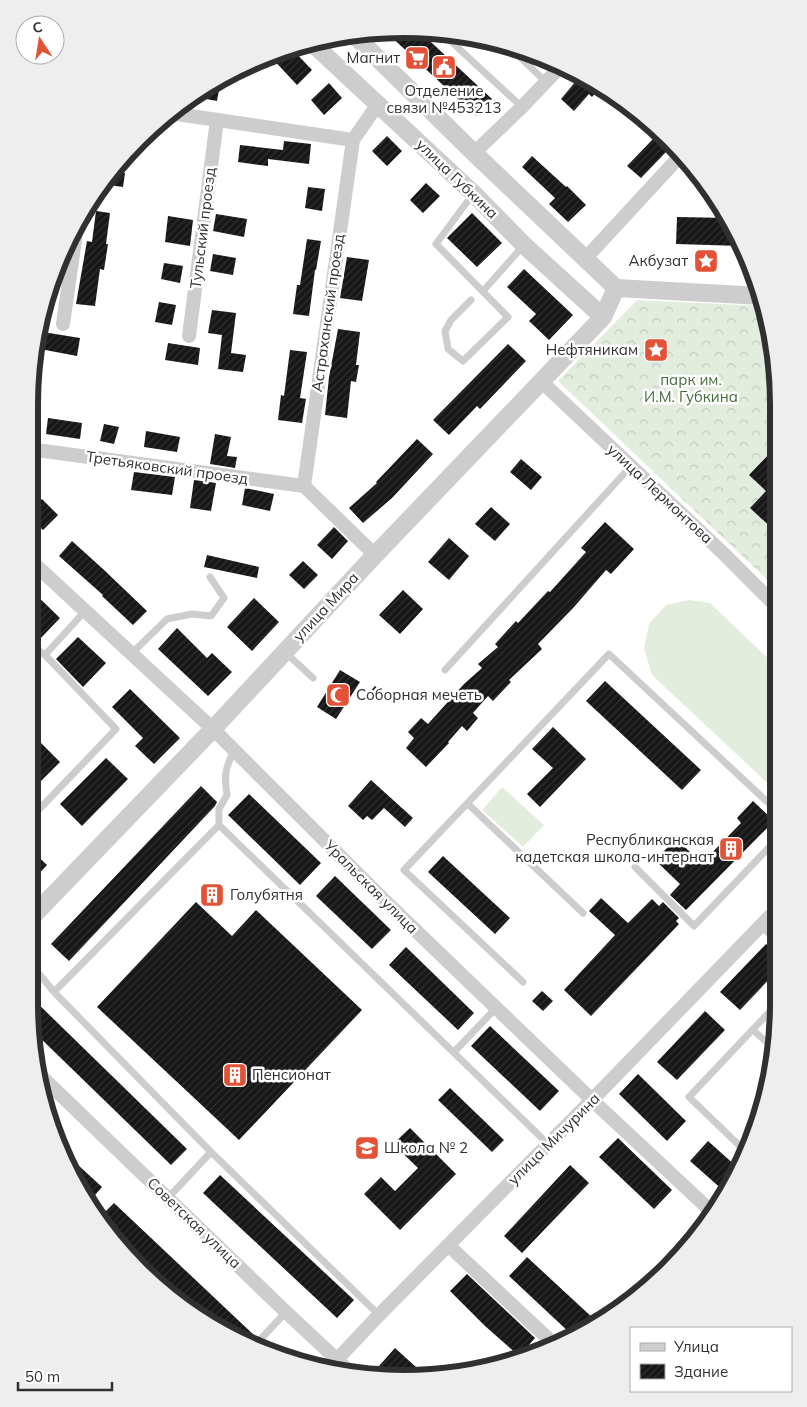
<svg xmlns="http://www.w3.org/2000/svg" width="807" height="1407" viewBox="0 0 807 1407" font-family="Mulish,sans-serif">
<style>
.forest{fill:url(#forest-crowns)}
.garden{fill:#e3edde}
.building{fill:url(#building-hatch)}
.lines{fill:none;stroke-linecap:round;stroke-linejoin:round}
.service{stroke:#cdcdcd;stroke-width:7}
.minor{stroke:#cdcdcd;stroke-width:14}
.tertiary{stroke:#cdcdcd;stroke-width:18}
.labels{text-anchor:middle;stroke-width:5;stroke-linejoin:round;paint-order:stroke}
.poi-label{font-size:15px;fill:#303030;stroke:#fff;text-anchor:end}
.street-label{font-size:15px;fill:#303030;stroke:#fff}
.park-label{font-size:15px;fill:#486c3d;stroke:#fff}
.rim{fill:none;stroke:#303030;stroke-width:6}
</style>
<defs>
<pattern id="forest-crowns" width="20" height="18" patternUnits="userSpaceOnUse" patternTransform="scale(1.25)"><rect width="20" height="18" fill="#e3edde"/><path d="M2 6a3 3 0 1 1 6 0M12 15a3 3 0 1 1 6 0" fill="none" stroke="#c3ccbf"/></pattern>
<pattern id="building-hatch" width="6" height="6" patternUnits="userSpaceOnUse" patternTransform="scale(1.25)"><rect width="6" height="6" fill="#171717"/><path d="M-1 1l2-2M0 6l6-6M5 7l2-2" fill="none" stroke="#303030"/></pattern>
</defs>
<rect width="100%" height="100%" fill="#fff"/>
<!-- forest -->
<path class="forest" d="M637 300 763 306 777 379V589L558 381Z"/>
<!-- garden -->
<path class="garden" d="M689 600 710 603 777 667V792L652 675 644 648 649 624 666 605Z
M502 787 544 825 523 847 482 810Z"/>
<!-- building -->
<path class="building" d="M403 29 418 30 492 99 476 116 385 31Z
M291 48 312 70 297 85 269 55Z
M581 75 601 86 592 97 589 94 574 111 561 99Z
M213 83 220 84 217 101 190 96Z
M329 83 342 98 324 115 311 100Z
M387 136 402 151 387 166 372 151Z
M653 139 666 152 641 178 627 166Z
M284 141 311 144 309 164 268 159V166L238 162 240 145 283 150Z
M532 156 566 187 567 186 586 205 568 222 549 204 555 198 522 167Z
M112 171 125 173 123 187 102 184Z
M426 183 440 196 423 213 410 200Z
M308 187 325 189 322 211 305 208Z
M96 211 110 213 106 244H108L104 270 100 269 95 306 76 304 87 241 92 242Z
M472 213 502 243 477 267 447 238Z
M216 214 247 219 244 237 213 231Z
M168 216 193 220 190 246 165 242Z
M677 217 729 218 742 246 676 244Z
M307 239 321 241 316 270H315L309 316 293 314 297 285H300Z
M213 254 236 258 233 275 210 271Z
M347 257 369 260 362 301 340 298Z
M164 263 183 266 180 283 161 279Z
M524 269 573 315 549 340 529 321 536 314 507 287Z
M159 302 176 305 172 325 155 322Z
M212 310 236 313 231 353 246 355 243 372 218 369 222 335 208 333Z
M338 329 360 332 356 365H359L356 382 351 381 347 418 325 415 329 377Z
M43 332 80 338 77 356 40 349Z
M168 343 200 348 198 365 165 360Z
M508 344 526 361 480 409 477 406 449 435 433 420Z
M290 350 307 352 300 398 306 399 302 423 278 420 281 395 284 396Z
M48 418 82 423 80 439 46 434Z
M104 424 119 427 114 444 100 441Z
M146 431 180 437 177 452 144 447Z
M215 434 231 437 227 456 237 457 235 468 210 464Z
M417 439 433 454 392 498 363 523 349 508 377 483 376 482Z
M771 452 777 458V533L750 508 766 491 749 475Z
M521 459 542 477 531 490 510 472Z
M134 472 175 477 172 495 131 490Z
M194 480 216 483 211 511 190 508Z
M245 488 274 494 270 511 242 505Z
M42 499 58 515 43 530 29 518V512Z
M491 507 510 524 495 541 475 524Z
M605 522 634 549 611 574 606 570 574 607 538 644 542 649 509 680 511 682 493 701 488 696 473 713 478 718 467 731 462 726 448 742 449 743 426 767 406 748 414 738 408 732 421 718 428 724 464 684 482 668 478 664 498 647 495 644 516 621 518 623 548 591 550 592 586 552 581 548Z
M334 527 348 541 332 559 317 545Z
M449 538 469 556 449 580 428 562Z
M72 541 103 569 147 611 133 625 102 596 103 595 59 556Z
M207 555 259 567 257 578 204 567Z
M303 561 318 575 304 589 289 575Z
M29 588 60 618 38 641 29 633Z
M403 590 423 609 400 634 379 615Z
M254 598 279 622 252 651 227 627Z
M177 628 207 658 212 653 232 672 208 696 158 649Z
M78 637 106 663 83 687 56 659Z
M340 670 360 682 336 719 317 707Z
M605 681 701 770 682 790 586 701Z
M375 686 383 693 376 701 368 694Z
M130 689 180 738 154 764 135 746 143 738 112 707Z
M553 727 586 759 540 807 527 794 553 768 532 749Z
M34 736 60 762 39 783 29 773V741Z
M106 758 128 779 82 826 60 804Z
M371 780 413 818 405 827 384 808 372 820 367 816 363 820 348 806Z
M201 786 217 802 215 806 69 961 51 944Z
M249 794 321 863 300 885 228 815Z
M753 801 774 821 686 910 670 895 680 884 655 860 676 839 702 863 741 823 737 818Z
M29 848 47 865 29 884Z
M443 856 510 918 495 934 428 872Z
M335 876 391 930 372 949 316 896Z
M601 898 628 923 652 899 659 906 663 902 679 918 676 921 679 924 591 1016 564 990 615 935 589 911Z
M196 902 232 936 256 910 362 1010 239 1140 97 1007Z
M766 944 777 954V971L740 1010 720 992Z
M406 947 474 1013 458 1030 389 965Z
M542 991 553 1001 543 1011 532 1001Z
M29 995 187 1149 171 1165 34 1032 29 1004Z
M705 1011 725 1030 677 1080 657 1062Z
M490 1026 559 1091 540 1111 471 1046Z
M638 1074 686 1121 667 1141 619 1094Z
M450 1088 504 1140 492 1152 438 1100Z
M410 1128 456 1174 400 1230 364 1194 381 1177 395 1191 418 1168 393 1144Z
M618 1138 672 1190 654 1209 599 1157Z
M708 1141 737 1167 725 1192 690 1161Z
M66 1154 102 1187 90 1201 65 1155Z
M570 1165 589 1183 522 1253 504 1236Z
M220 1175 354 1300 337 1318 203 1193Z
M114 1203 256 1337 252 1341 195 1315 106 1231 99 1218Z
M527 1257 595 1320 571 1334 509 1276Z
M467 1274 535 1338 519 1356 485 1326 450 1291Z
M395 1348 427 1377 387 1373 379 1366Z"/>
<g class="lines">
<!-- service -->
<path class="service" d="M442 33 522 107
M507 45 546 82
M483 291 524 245
M471 300 451 320 445 331 448 349 463 361 508 317 436 244 473 194
M29 644 45 655
M285 652 313 678
M131 654 167 619 192 614 211 616 224 598 210 577
M445 670 631 466
M468 804 583 913
M29 820 116 729 45 655 85 611
M219 825V809L227 795C224 776 225 768 234 751
M635 867 694 926 777 839
M761 926 777 941
M29 967 35 969 54 992
M523 982 404 870 609 654 777 811
M753 1030 773 1048
M454 1052 496 1008
M745 1151 689 1097 777 1004
M211 1152 379 1315
M168 1198 211 1152 54 992 219 825 548 1144
M257 1343 286 1312"/>
<!-- minor -->
<path class="minor" d="M170 113 353 140
M474 153 522 107 562 65
M585 259 681 155
M63 324 77 226
M189 336 217 120
M542 382 723 553 777 607
M29 449 304 486
M304 486 353 140 378 104
M304 486 375 555
M29 559 213 729 385 901 592 1100 713 1213
M41 1076 286 1312 348 1370
M448 1245 555 1345
M329 1368 379 1315 592 1100 777 909"/>
<!-- tertiary -->
<path class="tertiary" d="M353 34 474 153 616 288
M311 42 474 194 524 245 603 317
M616 288 761 296
M29 920 213 729 375 555 603 317 616 288"/>
</g>
<!-- icons -->
<defs>
<symbol id="supermarket-square" viewBox="-11 -11 22 22"><rect x="-9" y="-9" width="18" height="18" rx="4" fill="#e35236" stroke="#fff"/><path d="M-6-5.5h2.5l.6 2H6L4.5 2H-2.5L-4.4-4H-6ZM-1.5 3.2a1.3 1.3 0 1 0 .1 0ZM3 3.2a1.3 1.3 0 1 0 .1 0Z" fill="#fff"/></symbol>
<symbol id="civic-square" viewBox="-11 -11 22 22"><rect x="-9" y="-9" width="18" height="18" rx="4" fill="#e35236" stroke="#fff"/><path d="M-.6-6.5H3V-4.5H.6V-3L4-1V1h2V6H-6V1h2V-1L-.6-3ZM-1.2 2.5V6h2.4V2.5Z" fill="#fff"/></symbol>
<symbol id="sight-square" viewBox="-11 -11 22 22"><rect x="-9" y="-9" width="18" height="18" rx="4" fill="#e35236" stroke="#fff"/><path d="M0-6L1.8-2.2L6-1.7L2.9 1.2L3.7 5.4L0 3.3L-3.7 5.4L-2.9 1.2L-6-1.7L-1.8-2.2Z" fill="#fff"/></symbol>
<symbol id="mosque-square" viewBox="-11 -11 22 22"><rect x="-9" y="-9" width="18" height="18" rx="4" fill="#e35236" stroke="#fff"/><path d="M3.5-4.9A6 6 0 1 0 3.5 4.9A5 5 0 1 1 3.5-4.9Z" fill="#fff"/></symbol>
<symbol id="building-square" viewBox="-11 -11 22 22"><rect x="-9" y="-9" width="18" height="18" rx="4" fill="#e35236" stroke="#fff"/><path d="M-4-6H4V6H1V3H-1V6H-4ZM-2.5-4.3h1.7v1.8h-1.7ZM.8-4.3h1.7v1.8H.8ZM-2.5-1h1.7V.8h-1.7ZM.8-1h1.7V.8H.8Z" fill="#fff"/></symbol>
<symbol id="school-square" viewBox="-11 -11 22 22"><rect x="-9" y="-9" width="18" height="18" rx="4" fill="#e35236" stroke="#fff"/><path d="M0-5L7-2L0 1L-7-2ZM-4 1L0 2.5L4 1V4Q0 6-4 4Z" fill="#fff"/></symbol>
</defs>
<g fill-rule="evenodd">
<use href="#supermarket-square" x="403" y="44" width="28" height="28"/>
<use href="#civic-square" x="430" y="53" width="28" height="28"/>
<use href="#sight-square" x="692" y="247" width="28" height="28"/>
<use href="#sight-square" x="642" y="336" width="28" height="28"/>
<use href="#mosque-square" x="324" y="681" width="28" height="28"/>
<use href="#building-square" x="717" y="835" width="28" height="28"/>
<use href="#building-square" x="198" y="881" width="28" height="28"/>
<use href="#building-square" x="221" y="1061" width="28" height="28"/>
<use href="#school-square" x="353" y="1134" width="28" height="28"/>
</g>
<g class="labels">
<!-- poi labels -->
<g class="poi-label">
<text x="400" y="63">Магнит</text>
<text x="444" y="96" text-anchor="middle">Отделение<tspan x="444" dy="17">связи №453213</tspan></text>
<text x="688" y="266">Акбузат</text>
<text x="638" y="355">Нефтяникам</text>
<text x="356" y="700" text-anchor="start">Соборная мечеть</text>
<text x="714" y="845">Республиканская<tspan x="714" dy="17">кадетская школа-интернат</tspan></text>
<text x="230" y="900" text-anchor="start">Голубятня</text>
<text x="252" y="1080" text-anchor="start">Пенсионат</text>
<text x="384" y="1153" text-anchor="start">Школа № 2</text>
</g>
<!-- street labels -->
<g class="street-label">
<text transform="translate(457 179) rotate(44)" y="5">улица Губкина</text>
<text transform="translate(203 228) rotate(-83)" y="5">Тульский проезд</text>
<text transform="translate(328 313) rotate(-82)" y="5">Астраханский проезд</text>
<text transform="translate(167 468) rotate(8)" y="5">Третьяковский проезд</text>
<text transform="translate(660 494) rotate(43)" y="5">улица Лермонтова</text>
<text transform="translate(326 607) rotate(-47)" y="5">улица Мира</text>
<text transform="translate(371 887) rotate(45)" y="5">Уральская улица</text>
<text transform="translate(554 1139) rotate(-45)" y="5">улица Мичурина</text>
<text transform="translate(194 1223) rotate(44)" y="5">Советская улица</text>
</g>
<!-- park labels -->
<g class="park-label">
<text x="691" y="385">парк им.<tspan x="691" dy="17">И.М. Губкина</tspan></text>
</g>
</g>
<!-- crop -->
<path d="M0 0H807V1407H0ZM404 38H404A366 366 0 0 1 770 404V1004A366 366 0 0 1 404 1370H404A366 366 0 0 1 38 1004V404A366 366 0 0 1 404 38Z" fill="#eee" fill-rule="evenodd"/>
<path class="rim" d="M404 38H404A366 366 0 0 1 770 404V1004A366 366 0 0 1 404 1370H404A366 366 0 0 1 38 1004V404A366 366 0 0 1 404 38Z"/>
<!-- legend -->
<rect x="630" y="1327" width="162" height="65" fill="#ffffff" stroke="#acacac"/>
<rect x="640" y="1343" width="25" height="8" fill="#cdcdcd" stroke="#acacac"/>
<text x="674" y="1352" font-size="15" fill="#303030">Улица</text>
<rect x="640" y="1364" width="25" height="15" fill="url(#building-hatch)" stroke="#acacac"/>
<text x="674" y="1377" font-size="15" fill="#303030">Здание</text>
<!-- north arrow -->
<g transform="translate(40 40) rotate(348)"><circle r="24" fill="#ffffff" stroke="#acacac"/>
<path d="M0-4L9 19L0 12L-9 19Z" fill="#e35236"/>
<text y="-8" font-size="14" font-weight="bold" text-anchor="middle" fill="#303030">С</text>
</g>
<!-- scale -->
<path d="M18 1382v8h94v-8" fill="none" stroke="#303030" stroke-width="2.5"/>
<text x="25" y="1382" font-size="15" fill="#303030" stroke="#ffffff" stroke-width="4" paint-order="stroke">50 m</text>
</svg>
